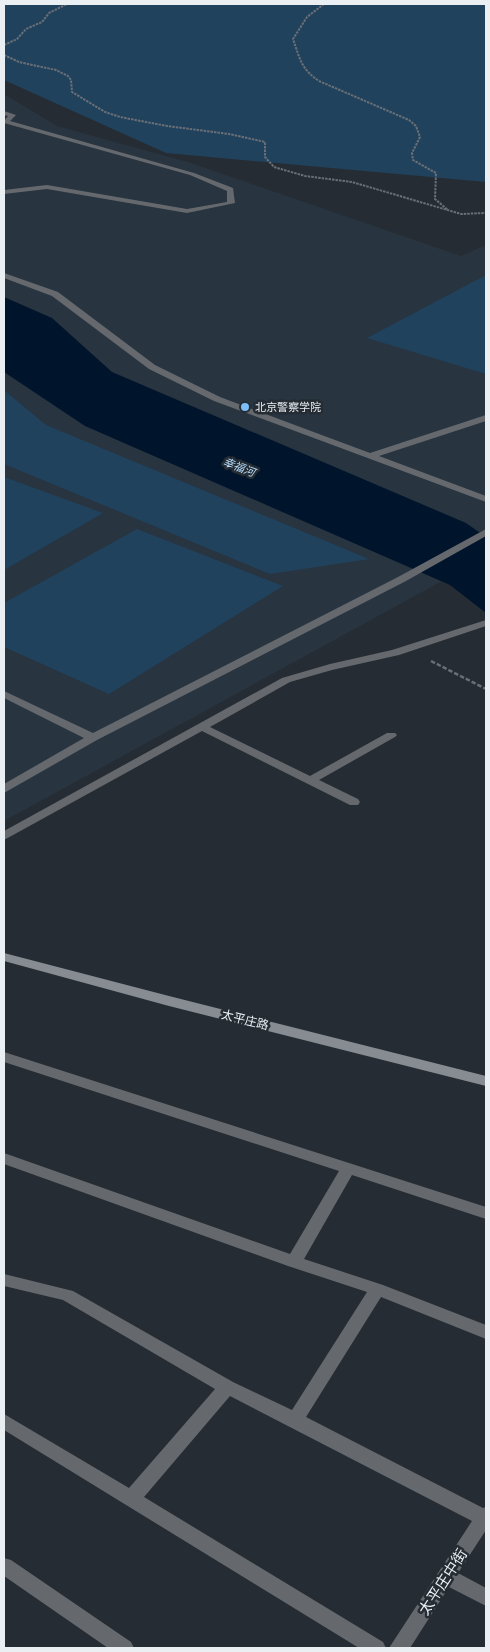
<svg xmlns="http://www.w3.org/2000/svg" width="490" height="1652" viewBox="0 0 490 1652" font-family="Commissioner,'Noto Sans SC',sans-serif">
<style>
.built{fill:#283440}
.green{fill:#21425d}
.water{fill:#00152b}
.lines{fill:none;stroke-linecap:round;stroke-linejoin:round}
.path-far1{stroke:#696f76;stroke-width:2;stroke-dasharray:2.5 1;stroke-linecap:butt}
.path{stroke:#696f76;stroke-width:2.5;stroke-dasharray:4.5 2;stroke-linecap:butt}
.street{fill:#65696d;fill-rule:evenodd}
.secondary{fill:#868c91;fill-rule:evenodd}
.poi-dot{fill:#7bbef9;stroke:#252c33;stroke-width:2}
.labels{text-anchor:middle;stroke-width:5;stroke-linejoin:round;paint-order:stroke}
.far-poi-label{font-size:11px;fill:#eaeff4;stroke:#252c33;text-anchor:start}
.far-water-label{font-size:11px;font-style:italic;fill:#b6dbfc;stroke:#252c33}
.street-label{font-size:12px;fill:#eaeff4;stroke:#252c33}
.near-street-label{font-size:15px;fill:#eaeff4;stroke:#252c33}
</style>
<rect width="100%" height="100%" fill="#252c33"/>
<!-- built -->
<path class="built" d="M4 94 57 126 191 163 461 256 486 245V557L4 821Z"/>
<!-- green -->
<path class="green" d="M4 4H486V182L166 153 4 80Z
M486 275V374L367 338Z
M4 390 46 425 369 559 270 574 4 464Z
M4 477 103 513 4 570Z
M137 529 283 586 109 694 4 647V603Z"/>
<!-- water -->
<path class="water" d="M4 297 52 318 112 372 466 523 486 537V613L450 585 85 426 4 372Z"/>
<g class="lines">
<!-- path-far1 -->
<path class="path-far1" d="M324 4 307 17 293 39C300 59 301 69 319 81L409 120 416 126 420 137 412 153 413 160 436 173 435 199 448 210
M4 45 17 39 26 29 42 22 49 13 67 4
M4 55 19 62 56 70 68 76 71 80 72 92 105 112 120 117 167 126 229 134 265 142V157L274 167 305 176 352 182 461 214 486 213"/>
<!-- path -->
<path class="path" d="M431 661 486 689"/>
<!-- street -->
<path class="street" d="M4 111 16 115 10 121 194 173 233 188 235 203 187 213 47 189 4 194V190L47 185 187 209 227 202V191L190 175 4 123V121L8 116 4 115Z
M4 273 58 292 155 365 220 397 370 453 486 415V421L379 456 486 496V502L214 401 149 369 52 296 4 278Z
M486 529V536L406 581 97 740 4 793V784L84 738 4 698V691L93 733 398 577Z
M486 620V626L399 655 332 670 290 682 210 727 310 776 387 733H395L397 735 395 737 319 780 358 799 360 802 358 805H350L202 731 4 840V831L282 678 330 664 392 650Z
M4 1052 486 1207V1219L352 1175 304 1259 383 1285 486 1325V1339L381 1297 306 1417 483 1508 486 1507V1530L458 1573 486 1588V1606L449 1587 410 1648H389L472 1521 230 1396 144 1497 383 1642 386 1648H359L4 1430V1414L129 1488 215 1389 63 1300 4 1286V1274L73 1291 233 1382 292 1410 367 1292 288 1266 4 1164V1153L290 1254 339 1171 4 1062Z
M4 1558 11 1560 131 1642 134 1648H108L4 1576Z"/>
<!-- secondary -->
<path class="secondary" d="M4 953 169 996 486 1076V1086L169 1006 4 961Z"/>
</g>
<!-- markers -->
<circle class="poi-dot" cx="245" cy="407" r="5"/>
<g class="labels">
<!-- far-poi labels -->
<g class="far-poi-label">
<text x="255" y="411">北京警察学院</text>
</g>
<!-- far-water labels -->
<g class="far-water-label">
<text transform="translate(239 467) rotate(21)" y="4">幸福河</text>
</g>
<!-- street labels -->
<g class="street-label">
<text transform="translate(245 1020) rotate(14)" y="4">太平庄路</text>
</g>
<!-- near-street labels -->
<g class="near-street-label">
<text transform="translate(443 1582) rotate(-57)" y="5">太平庄中街</text>
</g>
</g>
<!-- border -->
<rect width="490" height="1652" fill="none" stroke="#eaeff4" stroke-width="10"/>
</svg>
